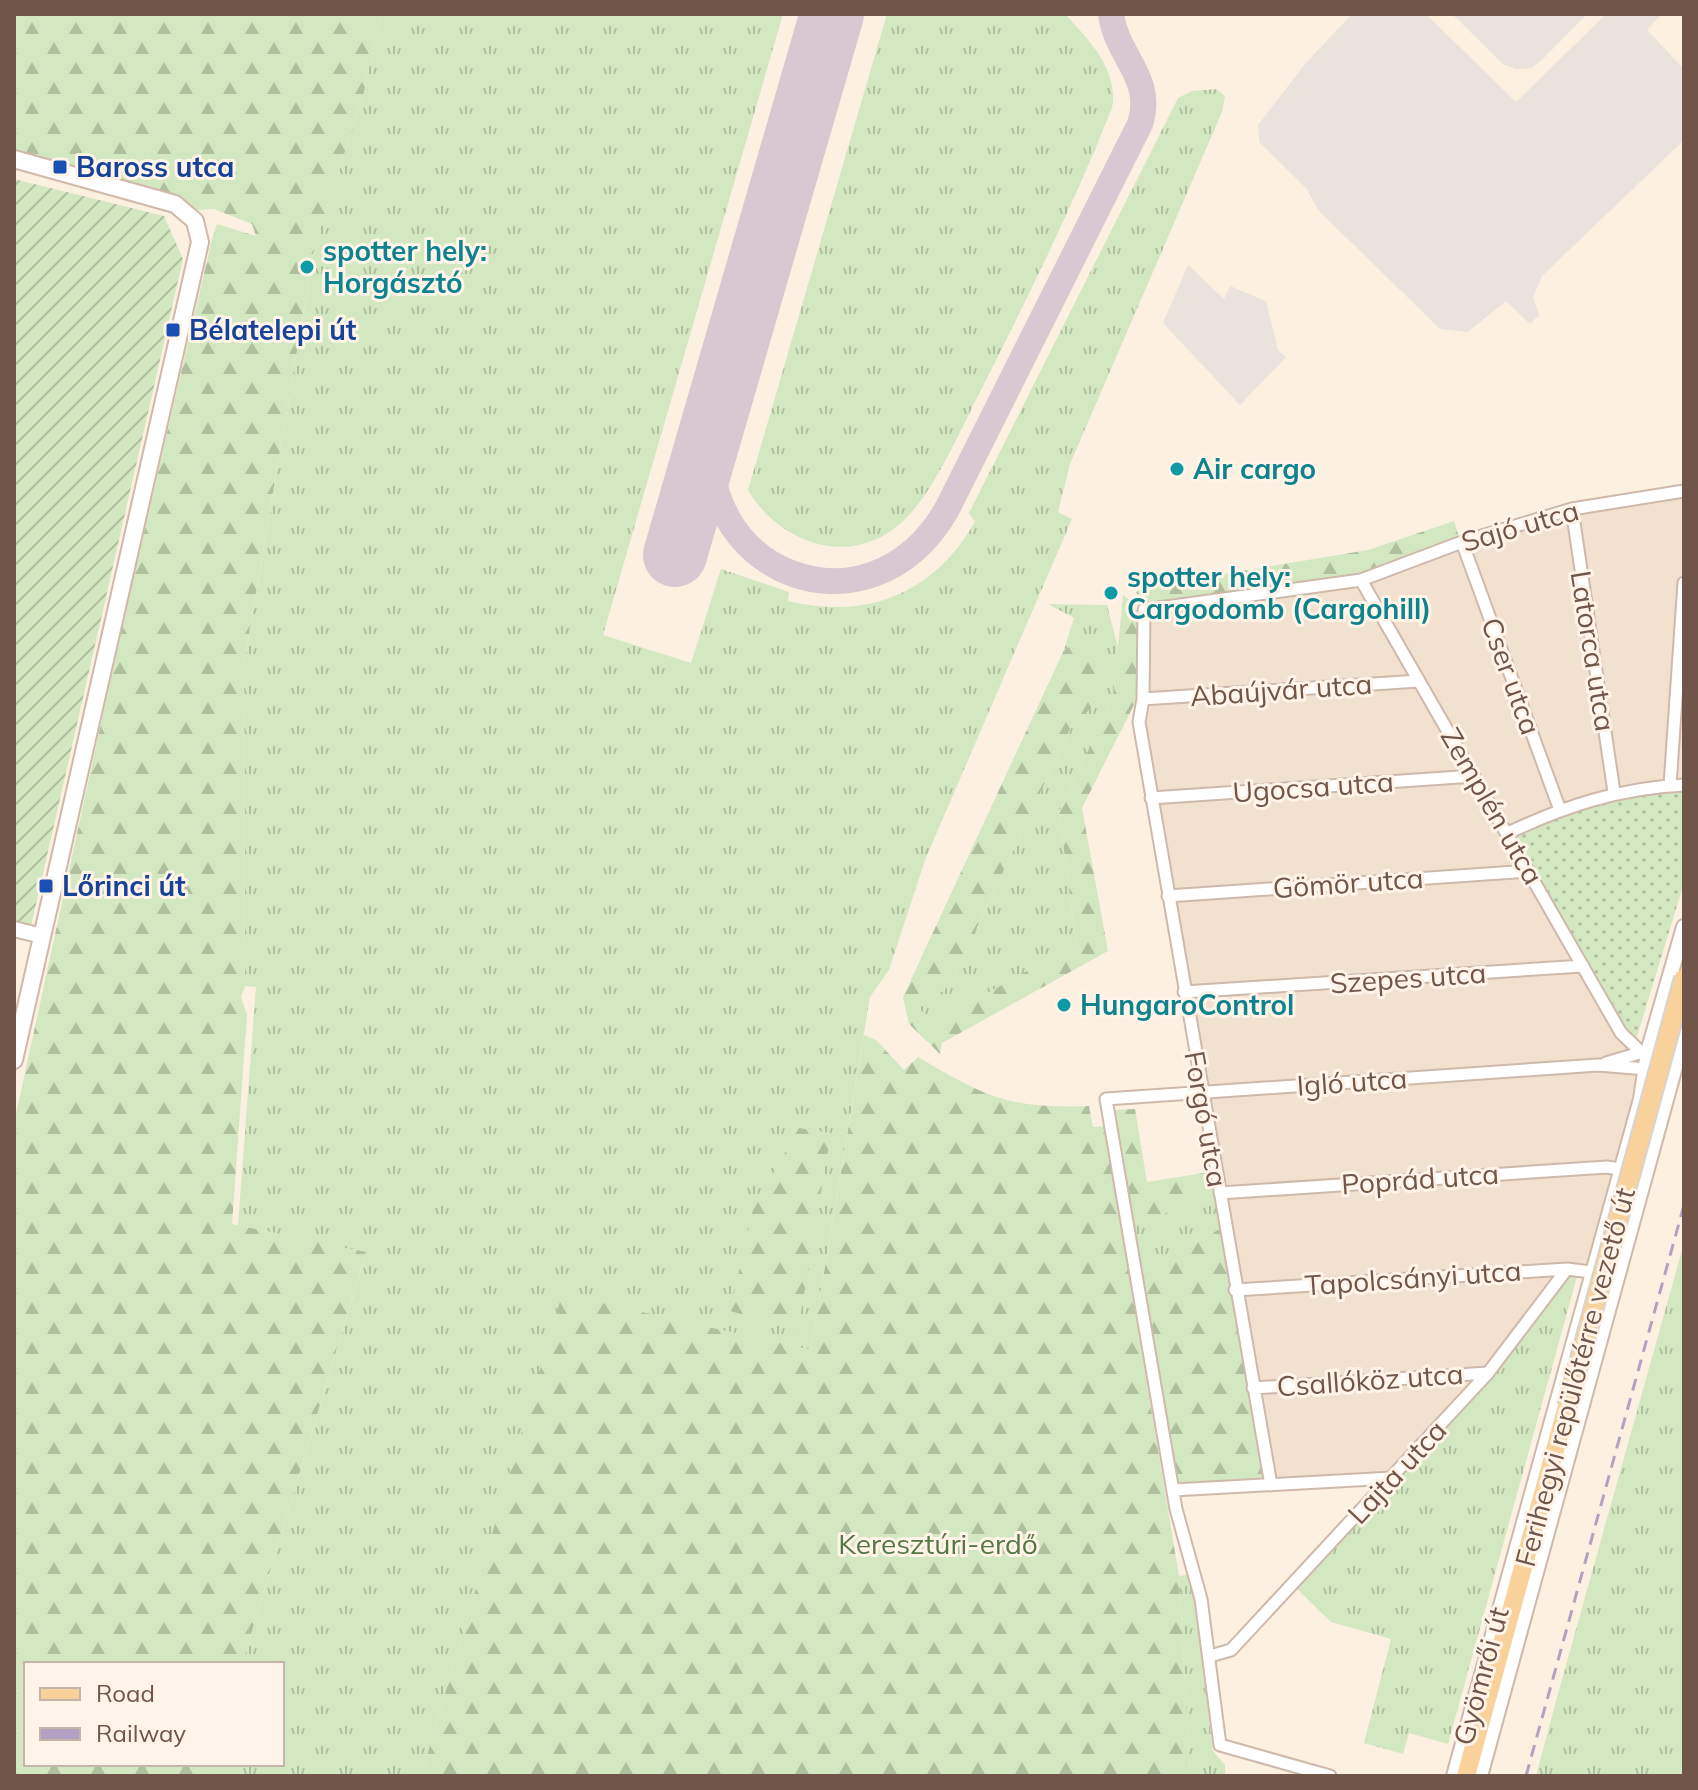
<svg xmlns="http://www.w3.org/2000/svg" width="1698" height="1790" viewBox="0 0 1698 1790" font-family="Mulish,sans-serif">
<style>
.residential{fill:#f3e1d0}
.industrial{fill:#eae2dc}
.grass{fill:url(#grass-tufts)}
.forest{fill:url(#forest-firs)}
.park{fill:url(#park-dots)}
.garden{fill:url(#garden-furrows)}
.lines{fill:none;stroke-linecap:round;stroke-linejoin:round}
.taxiway{stroke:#d7c8d2;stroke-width:26}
.runway{stroke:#d7c8d2;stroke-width:64}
.minor-casing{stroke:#ceb9ab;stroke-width:15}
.tertiary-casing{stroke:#ceb9ab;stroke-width:18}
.secondary-casing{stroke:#d1b8a9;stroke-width:20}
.primary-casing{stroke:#dad3d0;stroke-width:22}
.minor{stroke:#fff;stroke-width:11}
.tertiary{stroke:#fff;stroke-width:14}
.secondary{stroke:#fff;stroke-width:16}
.primary{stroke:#f9d19a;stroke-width:18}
.rail{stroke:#b2a1c4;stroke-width:3;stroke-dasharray:12 8;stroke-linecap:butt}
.primary-bridge-casing{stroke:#dad3d0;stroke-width:22;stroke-linecap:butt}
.primary-bridge{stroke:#f9d19a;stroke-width:18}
.transit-dot{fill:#1a4fb4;stroke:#fff4e7;stroke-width:3}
.culture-dot{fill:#0f9aa8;stroke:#fff4e7;stroke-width:3}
.labels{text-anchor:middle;stroke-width:6;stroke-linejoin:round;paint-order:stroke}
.transit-label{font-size:28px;font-weight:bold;fill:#164399;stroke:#fff4e7;text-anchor:start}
.culture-label{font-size:28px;font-weight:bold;fill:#0d838f;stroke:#fff4e7;text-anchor:start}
.street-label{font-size:28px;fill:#725549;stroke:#fff4e7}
.park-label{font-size:28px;fill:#547842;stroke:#fff4e7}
</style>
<defs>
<pattern id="grass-tufts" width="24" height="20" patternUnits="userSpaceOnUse" patternTransform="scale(2)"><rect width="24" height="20" fill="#d3e8c0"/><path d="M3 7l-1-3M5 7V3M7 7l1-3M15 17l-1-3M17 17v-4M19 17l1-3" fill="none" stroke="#b0bf9e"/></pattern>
<pattern id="forest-firs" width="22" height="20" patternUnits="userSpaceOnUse" patternTransform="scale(2)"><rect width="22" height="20" fill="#d3e8c0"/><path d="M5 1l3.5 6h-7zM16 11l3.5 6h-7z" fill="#b0bf9e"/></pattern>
<pattern id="park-dots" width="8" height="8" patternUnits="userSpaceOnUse" patternTransform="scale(2)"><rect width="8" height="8" fill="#d3e8c0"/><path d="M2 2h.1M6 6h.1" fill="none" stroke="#b0bf9e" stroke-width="1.8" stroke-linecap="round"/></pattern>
<pattern id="garden-furrows" width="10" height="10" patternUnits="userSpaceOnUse" patternTransform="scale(2)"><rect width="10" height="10" fill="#d3e8c0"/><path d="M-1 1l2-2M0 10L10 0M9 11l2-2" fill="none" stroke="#b0bf9e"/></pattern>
</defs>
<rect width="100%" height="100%" fill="#fcf0e1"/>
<!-- residential -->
<path class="residential" d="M1684 491V785L1508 834 1621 1033 1648 1052 1591 1272 1566 1274 1392 1478 1271 1485 1151 798 1142 705V615L1361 580 1572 509Z"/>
<!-- industrial -->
<path class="industrial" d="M1352 14H1426L1516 102 1606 14H1662L1647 30 1684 69V140L1542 276 1533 297 1539 315 1530 324 1506 301 1468 332 1440 329 1319 211 1306 188 1259 142 1258 125 1305 64Z
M1452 14H1587L1540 62 1531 68 1516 69 1503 64Z
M1188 265 1224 299 1230 286 1266 301 1278 350 1286 357 1240 405 1163 323Z"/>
<!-- grass -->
<path class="grass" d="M381 14H783L603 635 691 663 721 569 789 592 788 601C868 620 933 594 975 522L969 513 1178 98 1192 91 1216 89 1225 96 1222 112 1070 464 1058 512 1072 519 925 860 889 970 870 997 811 1350 562 1295 421 1776H208L212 1764H282V1664H242L366 1253 238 1225 256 987 245 986 244 665 315 244 363 96Z
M887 14H1065C1089 40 1119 70 1112 108 1073 206 1027 299 979 394 960 431 932 496 901 523 850 569 779 543 748 490Z
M1048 604 1107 605 1118 648 1113 698 1059 812 1076 943 933 1024 919 1008 950 985 1070 729 1098 701 1074 642 1063 652 1074 618Z
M1214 1198 1220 1229 1141 1269 1133 1223Z
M1684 1243V1776H1536L1556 1701Z
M1578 1273 1448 1744 1409 1733 1403 1754 1364 1743 1391 1639 1331 1622 1296 1588 1478 1391 1571 1276Z
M1191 1574 1213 1751 1225 1765V1776H1190L1179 1576Z"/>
<!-- forest -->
<path class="forest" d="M14 14H381L363 96 315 244 244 664 245 986 241 997 247 1015 232 1224 366 1252 242 1664H26V1764H212L208 1776H14V1123L120 636 212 239 217 224 256 236 252 224 214 209 195 210 179 197 14 150Z
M1454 521 1459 537 1358 576 1144 605 1136 592 1145 587 1368 550Z
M1123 595 1134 603 1138 615 1137 699 1082 808 1108 951 942 1043 940 1054 909 1024 903 997 1063 652 1074 642 1101 649 1098 701 1070 729 950 985 919 1008 933 1024 1076 943 1059 812 1113 698Z
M864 1035 876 1040 904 1070 918 1057C986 1097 1009 1109 1089 1106L1093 1127 1104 1126 1179 1576 1190 1776H421L562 1294 811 1350Z
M1135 1109 1147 1182 1210 1172 1214 1198 1133 1223 1114 1110Z
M799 1128 831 1133 798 1330 730 1311 753 1209Z
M1220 1229 1265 1480 1178 1485 1141 1269Z"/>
<!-- park -->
<path class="park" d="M1670 790H1684V883L1635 1043 1514 834 1616 798Z"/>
<!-- garden -->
<path class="garden" d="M14 179 164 216 183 259 31 926 14 921Z"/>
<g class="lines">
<!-- taxiway -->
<path class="taxiway" d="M713 420C687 575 870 644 947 509L1140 124C1155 78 1116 56 1111 14"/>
<!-- runway -->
<path class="runway" d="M675 555 832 14"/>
<defs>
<path id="minor" d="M1572 509 1614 792
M1462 542 1560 810
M1361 580 1621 1033 1642 1053
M1143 699 1419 681
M1670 785 1684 583
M1151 798 1474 776
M1508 833C1565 806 1620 788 1684 785
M1168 896 1529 871
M1184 992 1583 966
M1606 1063 1643 1052
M1220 1193 1607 1167 1619 1169
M1235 1290 1567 1269 1591 1272
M1253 1388 1488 1373
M1271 1485 1139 722 1143 699 1144 610 1361 580 1462 542 1572 509 1684 491
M1173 1490 1392 1478
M1210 1656 1231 1650 1488 1373 1567 1269
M1330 1776 1220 1745 1201 1599 1176 1509 1106 1099 1598 1065 1646 1069"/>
<path id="tertiary" d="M14 929 42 936
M1454 1776 1641 1099 1648 1052 1684 927
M1480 1776 1684 1034"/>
<path id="secondary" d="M14 159 175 204 195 221 200 242 14 1060"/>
<path id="primary" d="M1466 1776 1567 1406"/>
</defs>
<!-- minor casing -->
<use href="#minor" class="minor-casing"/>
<!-- tertiary casing -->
<use href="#tertiary" class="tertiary-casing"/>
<!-- secondary casing -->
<use href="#secondary" class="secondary-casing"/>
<!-- primary casing -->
<use href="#primary" class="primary-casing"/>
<!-- minor -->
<use href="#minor" class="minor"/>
<!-- tertiary -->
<use href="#tertiary" class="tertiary"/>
<!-- secondary -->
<use href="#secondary" class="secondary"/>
<!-- primary -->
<use href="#primary" class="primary"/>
<!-- rail -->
<path class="rail" d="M1526 1776 1684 1205"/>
<defs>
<path id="primary-bridge" d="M1567 1406 1684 978"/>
</defs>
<!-- primary-bridge casing -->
<use href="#primary-bridge" class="primary-bridge-casing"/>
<!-- primary-bridge -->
<use href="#primary-bridge" class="primary-bridge"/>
</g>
<!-- markers -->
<g class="transit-dot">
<rect x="52" y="159" width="16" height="16" rx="4"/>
<rect x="165" y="322" width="16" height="16" rx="4"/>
<rect x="38" y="878" width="16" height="16" rx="4"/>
</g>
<g class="culture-dot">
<circle cx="307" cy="267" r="8"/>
<circle cx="1177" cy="469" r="8"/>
<circle cx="1111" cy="593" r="8"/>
<circle cx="1064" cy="1005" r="8"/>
</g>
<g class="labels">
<!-- transit labels -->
<g class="transit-label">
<text x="76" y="177">Baross utca</text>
<text x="189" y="340">Bélatelepi út</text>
<text x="62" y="896">Lőrinci út</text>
</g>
<!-- culture labels -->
<g class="culture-label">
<text x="323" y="261">spotter hely:<tspan x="323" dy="32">Horgásztó</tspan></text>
<text x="1193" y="479">Air cargo</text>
<text x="1127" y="587">spotter hely:<tspan x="1127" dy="32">Cargodomb (Cargohill)</tspan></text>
<text x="1080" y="1015">HungaroControl</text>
</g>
<!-- street labels -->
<g class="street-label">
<text transform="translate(1520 526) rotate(-16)" y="10">Sajó utca</text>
<text transform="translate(1593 651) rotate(81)" y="10">Latorca utca</text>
<text transform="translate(1511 676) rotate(70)" y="10">Cser utca</text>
<text transform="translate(1281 690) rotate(-4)" y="10">Abaújvár utca</text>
<text transform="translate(1313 787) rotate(-4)" y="10">Ugocsa utca</text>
<text transform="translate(1492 806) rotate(60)" y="10">Zemplén utca</text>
<text transform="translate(1348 883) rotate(-4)" y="10">Gömör utca</text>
<text transform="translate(1408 978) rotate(-4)" y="10">Szepes utca</text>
<text transform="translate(1352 1082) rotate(-4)" y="10">Igló utca</text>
<text transform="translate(1206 1119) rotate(80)" y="10">Forgó utca</text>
<text transform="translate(1420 1179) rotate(-4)" y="10">Poprád utca</text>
<text transform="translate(1413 1278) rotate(-4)" y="10">Tapolcsányi utca</text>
<text transform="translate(1575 1377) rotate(-75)" y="10">Ferihegyi repülőtérre vezető út</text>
<text transform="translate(1370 1380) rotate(-4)" y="10">Csallóköz utca</text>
<text transform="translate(1397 1472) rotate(-47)" y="10">Lajta utca</text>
<text transform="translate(1481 1676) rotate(-75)" y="10">Gyömrői út</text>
</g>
<!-- park labels -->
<g class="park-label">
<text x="938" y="1554">Keresztúri-erdő</text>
</g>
</g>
<!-- border -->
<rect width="1698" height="1790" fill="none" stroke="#725549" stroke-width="32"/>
<!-- legend -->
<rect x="24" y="1662" width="260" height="104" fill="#fff4e7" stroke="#c7b4a8" stroke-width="2"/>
<rect x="40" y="1688" width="40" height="12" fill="#f9d19a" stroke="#c7b4a8" stroke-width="2"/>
<text x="96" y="1702" font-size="24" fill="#725549">Road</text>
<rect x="40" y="1728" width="40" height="12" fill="#b2a1c4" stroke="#c7b4a8" stroke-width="2"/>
<text x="96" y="1742" font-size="24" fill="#725549">Railway</text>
</svg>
